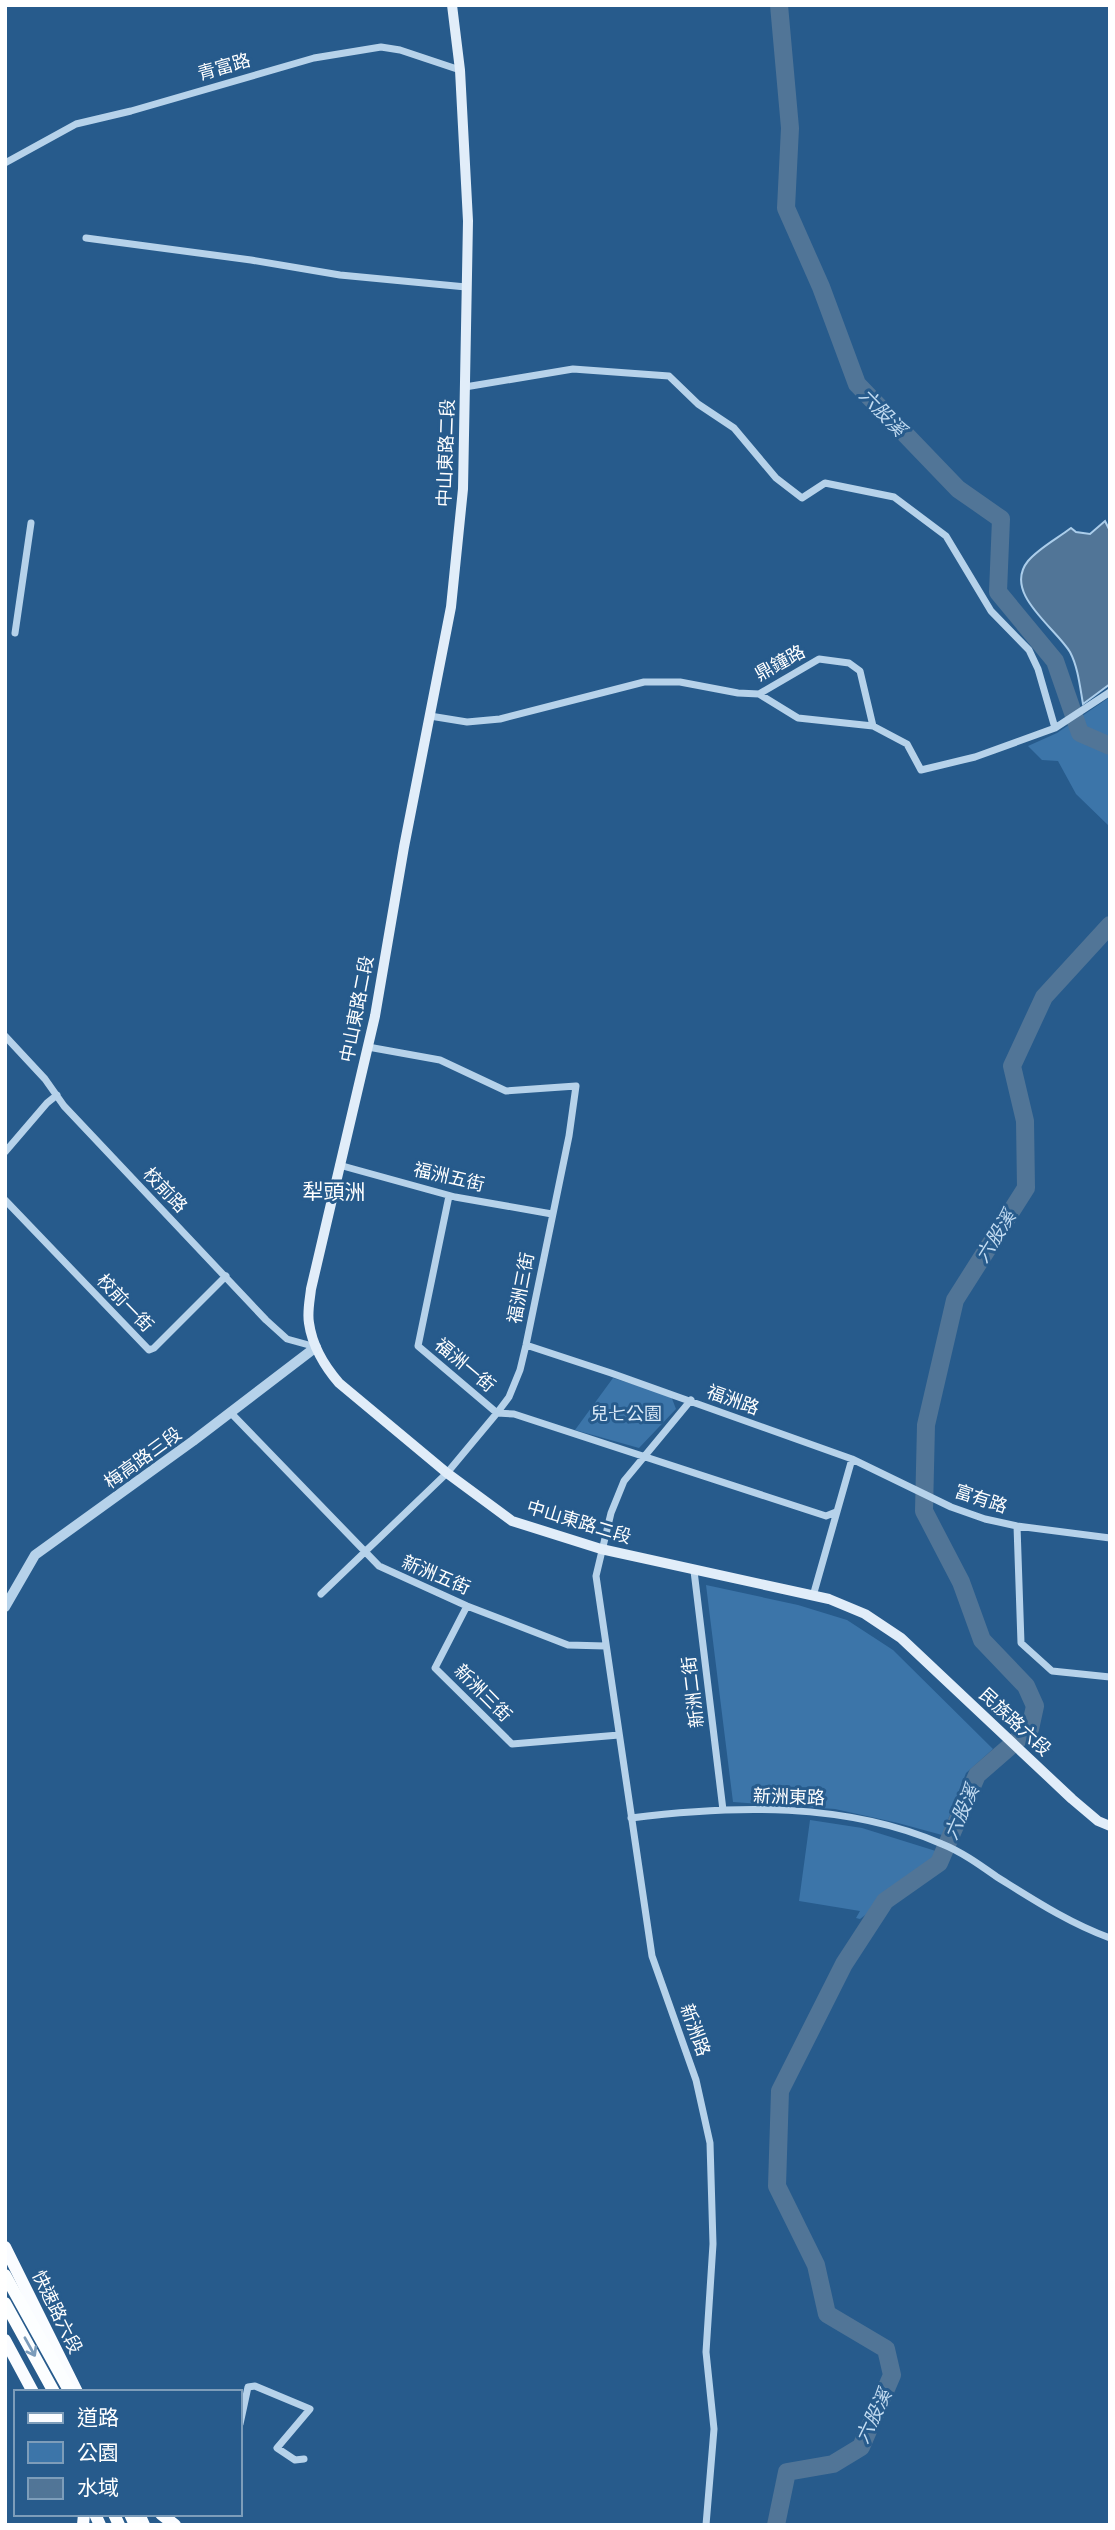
<svg xmlns="http://www.w3.org/2000/svg" width="1115" height="2530" viewBox="0 0 1115 2530" font-family="Raleway,'Noto Sans TC',sans-serif">
<style>
.green{fill:#3c75a9}
.water{fill:#517597;stroke:#abcdea;stroke-width:2}
.lines{fill:none;stroke-linecap:round;stroke-linejoin:round}
.river{stroke:#517597;stroke-width:18}
.minor{stroke:#b6d2ea;stroke-width:7}
.tertiary{stroke:#b6d2ea;stroke-width:10}
.secondary{stroke:#e1edf9;stroke-width:10}
.primary{stroke:#fafcff;stroke-width:12}
.trunk{stroke:#fcfeff;stroke-width:12}
.oneway{stroke:#7c9cba}
.labels{text-anchor:middle;stroke-width:6;stroke-linejoin:round;paint-order:stroke}
.street-label{font-size:18px;fill:#fff;stroke:#275b8c}
.park-label{font-size:18px;fill:#dbeaf8;stroke:#275b8c}
.water-label{font-size:19px;font-style:italic;fill:#c2dbf1;stroke:#275b8c}
.quarter-label{font-size:21px;fill:#fff;stroke:#275b8c}
</style>
<rect width="100%" height="100%" fill="#275b8c"/>
<!-- green -->
<path class="green" d="M1110 697V827L1076 794 1058 761 1042 760 1028 746 1057 733Z
M613 1378 671 1396 676 1409 639 1448 575 1430Z
M706 1585 798 1605 847 1620 893 1650 993 1749 966 1773 942 1835 898 1823 835 1809 733 1802Z
M810 1820 862 1828 939 1852 928 1868 860 1919 856 1918 860 1911 799 1901Z"/>
<!-- water -->
<path class="water" d="M1105 521 1110 531V684L1083 704C1080 687 1078 667 1070 652 1056 628 1002 593 1028 561 1039 548 1058 538 1071 528L1076 532 1090 534Z"/>
<g class="lines">
<!-- river -->
<path class="river" d="M779 5 790 128 786 208 821 287 857 384 958 489 1001 519 998 592 1055 661 1080 733 1110 746
M776 2525 787 2472 833 2464 861 2447 892 2375 886 2349 827 2314 816 2265 777 2186 780 2091 844 1964 885 1901 939 1863 977 1775 1030 1729 1035 1706 1026 1686 982 1640 961 1582 924 1511 926 1425 955 1300 1026 1188 1025 1121 1012 1066 1044 997 1110 925"/>
<!-- minor -->
<path class="minor" d="M5 163 76 124 131 111 314 58 381 47 400 50 460 70
M86 238 251 260 340 275 466 287
M465 387 573 369 669 376 698 404 734 428 776 478 802 498 825 483 894 497 946 536 991 611 1029 650 1038 669 1055 728
M15 633 31 523
M759 694 798 718 873 726
M430 716 467 722 500 719 644 682H680L738 693 759 694 819 659 849 663 860 671 873 726 907 744 921 770 975 757 1055 728 1110 692
M5 1036 45 1079 64 1106 266 1320 287 1339 316 1347
M5 1152 47 1103 57 1095
M339 1165 455 1197 552 1214
M449 1196 418 1346 497 1413 514 1414 826 1516 836 1512
M5 1200 149 1350 154 1348 226 1276
M526 1345 611 1373 852 1459 951 1507 985 1519 1017 1526 1110 1538
M691 1400 624 1481 611 1513 596 1576 652 1956 696 2080 710 2143 713 2244 706 2352 714 2429 706 2525
M230 1412 379 1566 467 1606 568 1645 605 1646
M1017 1526 1021 1643 1052 1671 1110 1677
M694 1571 723 1810
M321 1594 447 1473 497 1413 509 1397 520 1370 526 1345 569 1136 576 1086 506 1091 440 1060 368 1047
M813 1596 852 1459
M467 1606 435 1668 512 1744 619 1735
M631 1818C733 1805 846 1802 942 1844 962 1852 980 1865 997 1877 1034 1900 1069 1923 1110 1938
M240 2424 248 2387 255 2386 310 2409 277 2448 295 2460 304 2459"/>
<!-- tertiary -->
<path class="tertiary" d="M5 1607 35 1555 193 1441 316 1347"/>
<!-- secondary -->
<path class="secondary" d="M452 5 460 70 468 221 463 489 451 607 404 847 375 1016 311 1289C310 1299 307 1312 309 1323 312 1345 325 1367 339 1383L447 1473 512 1521 601 1549 829 1599 865 1614 901 1638 1072 1799 1098 1821 1110 1826"/>
<!-- primary -->
<path class="primary" d="M5 2247 77 2392
M5 2340 33 2392
M95 2514 100 2525
M139 2514 144 2525
M161 2514 175 2525
M83 2525 84 2514"/>
<!-- trunk -->
<path class="trunk" d="M5 2275 70 2392
M5 2303 54 2392
M114 2514 119 2525
M130 2514 135 2525"/>
</g>
<!-- one-way arrows -->
<defs><path id="oneway-shaft" d="M-6 0H5M1.5-3L5.5 0L1.5 3" fill="none" stroke-width="1.6" stroke-linecap="round" stroke-linejoin="round" transform="scale(1.75)"/></defs>
<use class="oneway" href="#oneway-shaft" transform="translate(30 2347) rotate(61)"/>
<g class="labels">
<!-- street labels -->
<g class="street-label">
<text transform="translate(224 67) rotate(-16)" y="6">青富路</text>
<text transform="translate(446 453) rotate(-88)" y="6">中山東路二段</text>
<text transform="translate(780 663) rotate(-29)" y="6">鼎鐘路</text>
<text transform="translate(357 1009) rotate(-79)" y="6">中山東路二段</text>
<text transform="translate(449 1177) rotate(13)" y="6">福洲五街</text>
<text transform="translate(165 1190) rotate(46)" y="6">校前路</text>
<text transform="translate(521 1288) rotate(-79)" y="6">福洲三街</text>
<text transform="translate(125 1303) rotate(46)" y="6">校前一街</text>
<text transform="translate(465 1365) rotate(40)" y="6">福洲一街</text>
<text transform="translate(733 1400) rotate(20)" y="6">福洲路</text>
<text transform="translate(143 1458) rotate(-36)" y="6">梅高路三段</text>
<text transform="translate(981 1499) rotate(18)" y="6">富有路</text>
<text transform="translate(579 1522) rotate(17)" y="6">中山東路二段</text>
<text transform="translate(436 1575) rotate(23)" y="6">新洲五街</text>
<text transform="translate(693 1692) rotate(-97)" y="6">新洲二街</text>
<text transform="translate(483 1693) rotate(45)" y="6">新洲三街</text>
<text transform="translate(1015 1722) rotate(43)" y="6">民族路六段</text>
<text transform="translate(789 1797) rotate(2)" y="6">新洲東路</text>
<text transform="translate(695 2030) rotate(70)" y="6">新洲路</text>
<text transform="translate(57 2312) rotate(64)" y="6">快速路六段</text>
</g>
<!-- park labels -->
<g class="park-label">
<text x="626" y="1420">兒七公園</text>
</g>
<!-- water labels -->
<g class="water-label">
<text transform="translate(883 412) rotate(46)" y="7">六股溪</text>
<text transform="translate(995 1236) rotate(-58)" y="7">六股溪</text>
<text transform="translate(961 1812) rotate(-66)" y="7">六股溪</text>
<text transform="translate(873 2416) rotate(-64)" y="7">六股溪</text>
</g>
<!-- quarter labels -->
<g class="quarter-label">
<text x="334" y="1199">犁頭洲</text>
</g>
</g>
<!-- border -->
<rect width="1115" height="2530" fill="none" stroke="#ffffff" stroke-width="14"/>
<!-- legend -->
<rect x="14" y="2390" width="228" height="126" fill="#275b8c" stroke="#7d9dba" stroke-width="2"/>
<rect x="28" y="2413" width="35" height="10" fill="#fafcff" stroke="#7d9dba" stroke-width="2"/>
<text x="77" y="2425" font-size="21" fill="#ffffff">道路</text>
<rect x="28" y="2442" width="35" height="21" fill="#3c75a9" stroke="#7d9dba" stroke-width="2"/>
<text x="77" y="2460" font-size="21" fill="#ffffff">公園</text>
<rect x="28" y="2478" width="35" height="21" fill="#517597" stroke="#7d9dba" stroke-width="2"/>
<text x="77" y="2495" font-size="21" fill="#ffffff">水域</text>
</svg>
